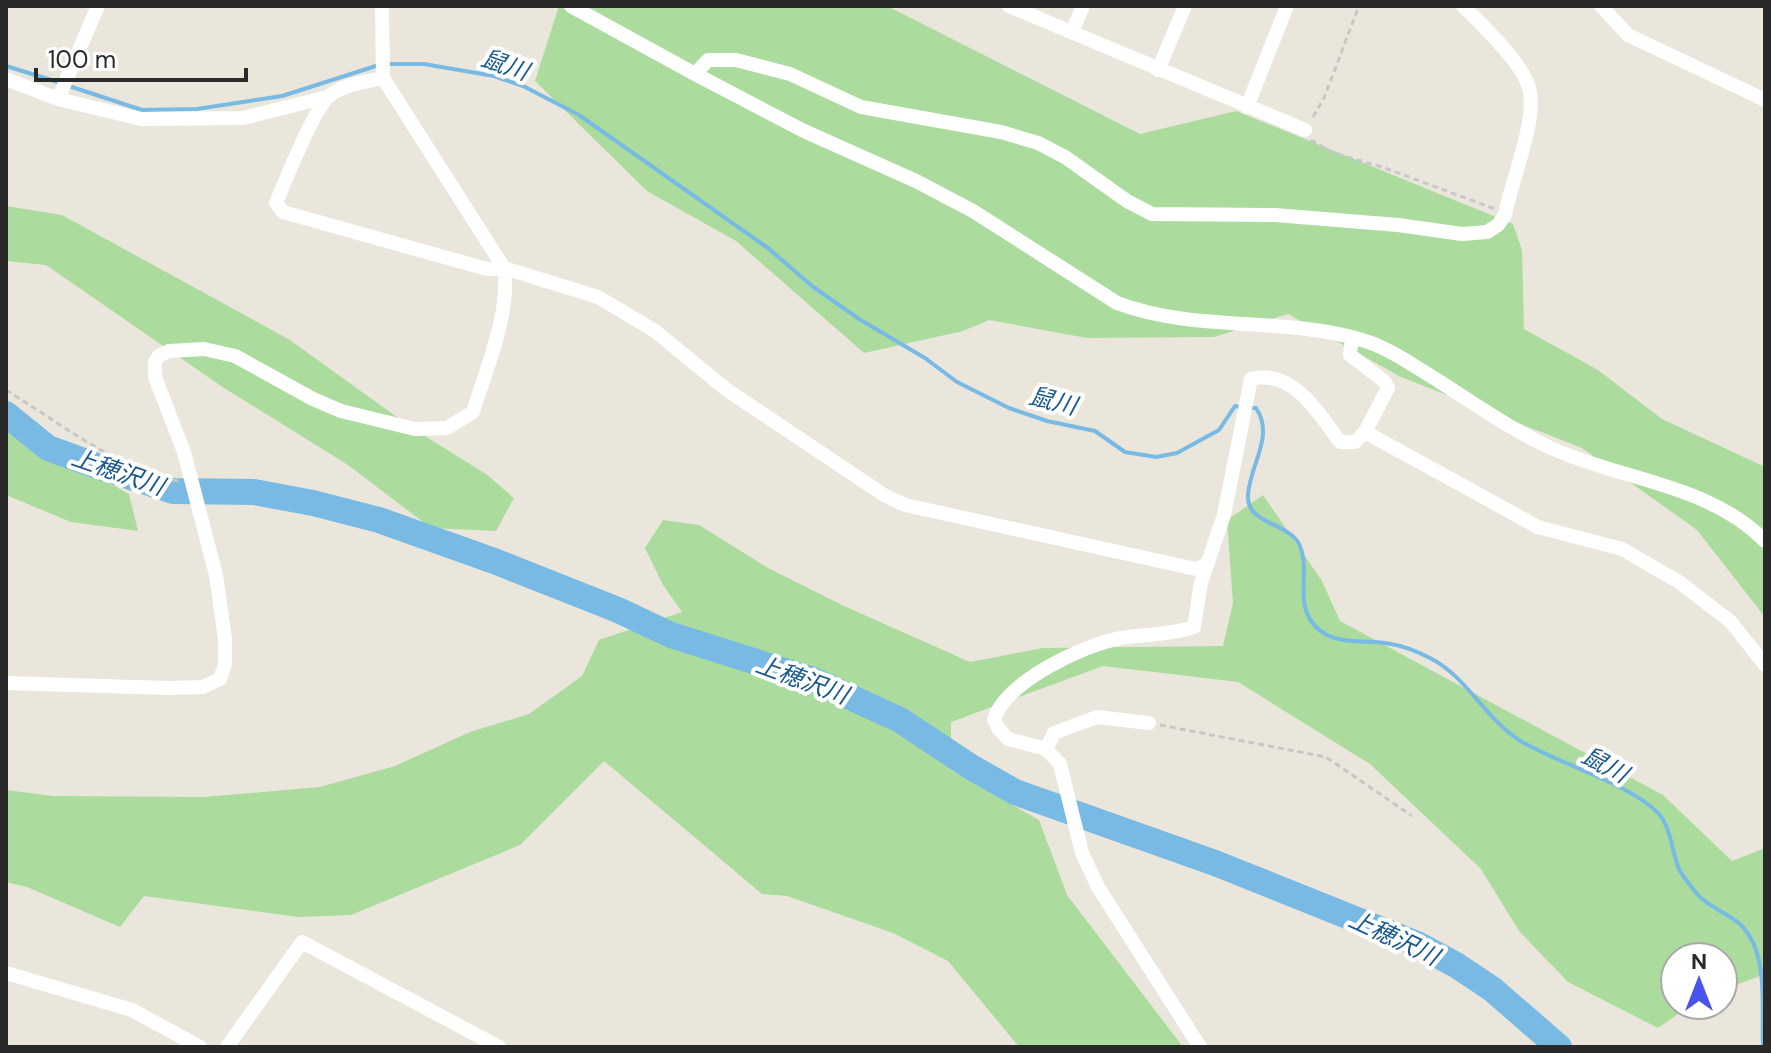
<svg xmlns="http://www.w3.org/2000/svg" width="1771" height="1053" viewBox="0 0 1771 1053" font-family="'DM Sans','Noto Sans JP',sans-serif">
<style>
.green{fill:#abdc9d}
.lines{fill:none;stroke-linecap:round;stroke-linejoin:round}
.stream{stroke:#78bae4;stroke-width:4}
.river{stroke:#78bae4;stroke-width:26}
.path{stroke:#c7c7c7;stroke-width:3;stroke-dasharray:6 4;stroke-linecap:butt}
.minor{stroke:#fff;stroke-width:14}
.labels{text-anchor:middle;stroke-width:8;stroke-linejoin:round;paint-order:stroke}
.water-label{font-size:24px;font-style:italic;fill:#18588e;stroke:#fff}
</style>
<rect width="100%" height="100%" fill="#eae6dc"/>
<!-- green -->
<path class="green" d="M559 6H887L1140 134 1236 111 1513 224 1522 250 1524 329 1598 370 1662 419 1765 467V617L1697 530 1582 448 1401 377 1288 314 1214 337 1087 338 989 320 963 331 864 353 736 241 647 191 535 81Z
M6 206 62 215 290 340 412 428 486 474 514 498 496 531 431 528 348 465 221 386 46 265 6 261Z
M6 424 26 438 129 494 138 531 71 522 6 495Z
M1263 495 1322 581 1340 621 1663 795 1732 861 1765 848V974L1723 990V957H1675V1005H1691L1658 1028 1568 982 1519 931 1481 869 1370 764 1238 682 1103 666 951 722V770L1039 820 1067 895 1183 1047H1019L948 961 893 933 787 896 762 894 604 761 520 845 351 915 298 917 144 896 120 927 27 887 6 882V790L53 796 204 797 320 787 395 766 470 732 529 714 582 676 599 640 682 612 663 585 645 548 663 520 699 525 768 568 844 606 970 662 1043 648 1223 646 1233 603 1227 520Z"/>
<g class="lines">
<!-- stream -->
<path class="stream" d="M387 64H424L494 76 523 86 579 115 768 248 812 286 859 319 925 358 957 382 1009 408 1047 421 1095 431 1125 452 1156 457 1177 453 1219 430 1235 406 1240 407
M6 66 61 83
M69 86 142 110 197 109 282 96 379 65
M1249 408H1256C1275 436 1250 464 1248 495 1246 525 1290 522 1300 546 1311 572 1293 604 1316 627 1336 647 1366 639 1391 644 1405 646 1418 652 1430 658 1466 676 1485 718 1519 740 1556 763 1631 784 1658 813 1672 829 1671 850 1679 869 1683 877 1691 886 1697 894 1708 907 1728 913 1741 925 1770 955 1761 1009 1763 1047"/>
<!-- river -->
<path class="river" d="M6 414 48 448 100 467 173 491 254 492 313 503 379 520 494 561 618 610 671 635 813 680 900 720 971 767 1015 792 1215 863 1417 944 1456 965 1492 989 1559 1047"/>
<!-- path -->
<path class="path" d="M1313 117 1324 98 1359 6
M1311 140 1331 152 1385 168 1495 209
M6 390C60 423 116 468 178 481
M1160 725 1326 757 1412 816"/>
<!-- minor -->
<path class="minor" d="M571 6 695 74 804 131 916 181 973 211 1117 303C1198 333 1282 316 1362 340 1383 346 1402 358 1421 370 1464 396 1505 427 1551 448 1621 480 1709 484 1765 541
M1009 6 1305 130
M1601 6 1628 35 1765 100
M1072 32 1083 6
M1158 70 1185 6
M695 74 708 60H736L790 74 861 107 1001 132 1038 143 1065 157 1127 201 1152 214 1275 215 1398 225 1462 234 1487 232 1498 225 1505 215C1511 181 1538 119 1529 88 1521 61 1483 26 1463 6
M383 78C365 82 344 84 329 96 314 109 285 181 276 203L283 212 487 269 504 268 598 297 655 331 727 390 884 495 905 505 1196 569 1207 564
M6 79 58 99 98 6
M58 99 141 119 243 118 327 97
M1247 107 1287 6
M1352 337 1350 355 1384 381 1388 388 1365 432 1538 527 1622 549 1679 582 1730 621 1765 665
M6 683 169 688 203 687 220 679 225 664V639L216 575 184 452 155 377V362L159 356 169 351 204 349 235 356 313 399 341 411 415 429 447 428 473 412C486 370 511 311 504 268L383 78 382 6
M1046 749 1054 733 1097 717 1149 723
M6 973 132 1010 200 1047
M227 1047 302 942 499 1047
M1200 1047 1098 887 1082 853 1060 764 1046 749 1008 739 998 728 994 719C1007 681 1083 645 1121 638 1146 634 1170 635 1194 627L1201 583 1224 515 1251 379C1293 368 1319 414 1340 442H1355L1365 432"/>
</g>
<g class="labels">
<!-- water labels -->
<g class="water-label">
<text transform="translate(505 65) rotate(19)" y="8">鼠川</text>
<text transform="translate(1053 401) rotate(14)" y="8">鼠川</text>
<text transform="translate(118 472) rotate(19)" y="8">上穂沢川</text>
<text transform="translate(802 680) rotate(20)" y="8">上穂沢川</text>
<text transform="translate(1605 765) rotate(28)" y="8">鼠川</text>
<text transform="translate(1394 938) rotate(25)" y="8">上穂沢川</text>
</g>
</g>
<!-- border -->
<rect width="1771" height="1053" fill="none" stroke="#292929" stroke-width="16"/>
<!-- north arrow -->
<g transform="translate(1699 981)"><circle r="38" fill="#ffffff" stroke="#a9a9a9" stroke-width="2"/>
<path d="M0-6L14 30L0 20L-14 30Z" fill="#4954ea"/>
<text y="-12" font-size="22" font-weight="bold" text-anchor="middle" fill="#292929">N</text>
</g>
<!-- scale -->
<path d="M36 68v12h210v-12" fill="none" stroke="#292929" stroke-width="4"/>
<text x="48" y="68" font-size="24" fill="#292929" stroke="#ffffff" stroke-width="6" paint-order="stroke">100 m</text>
</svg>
